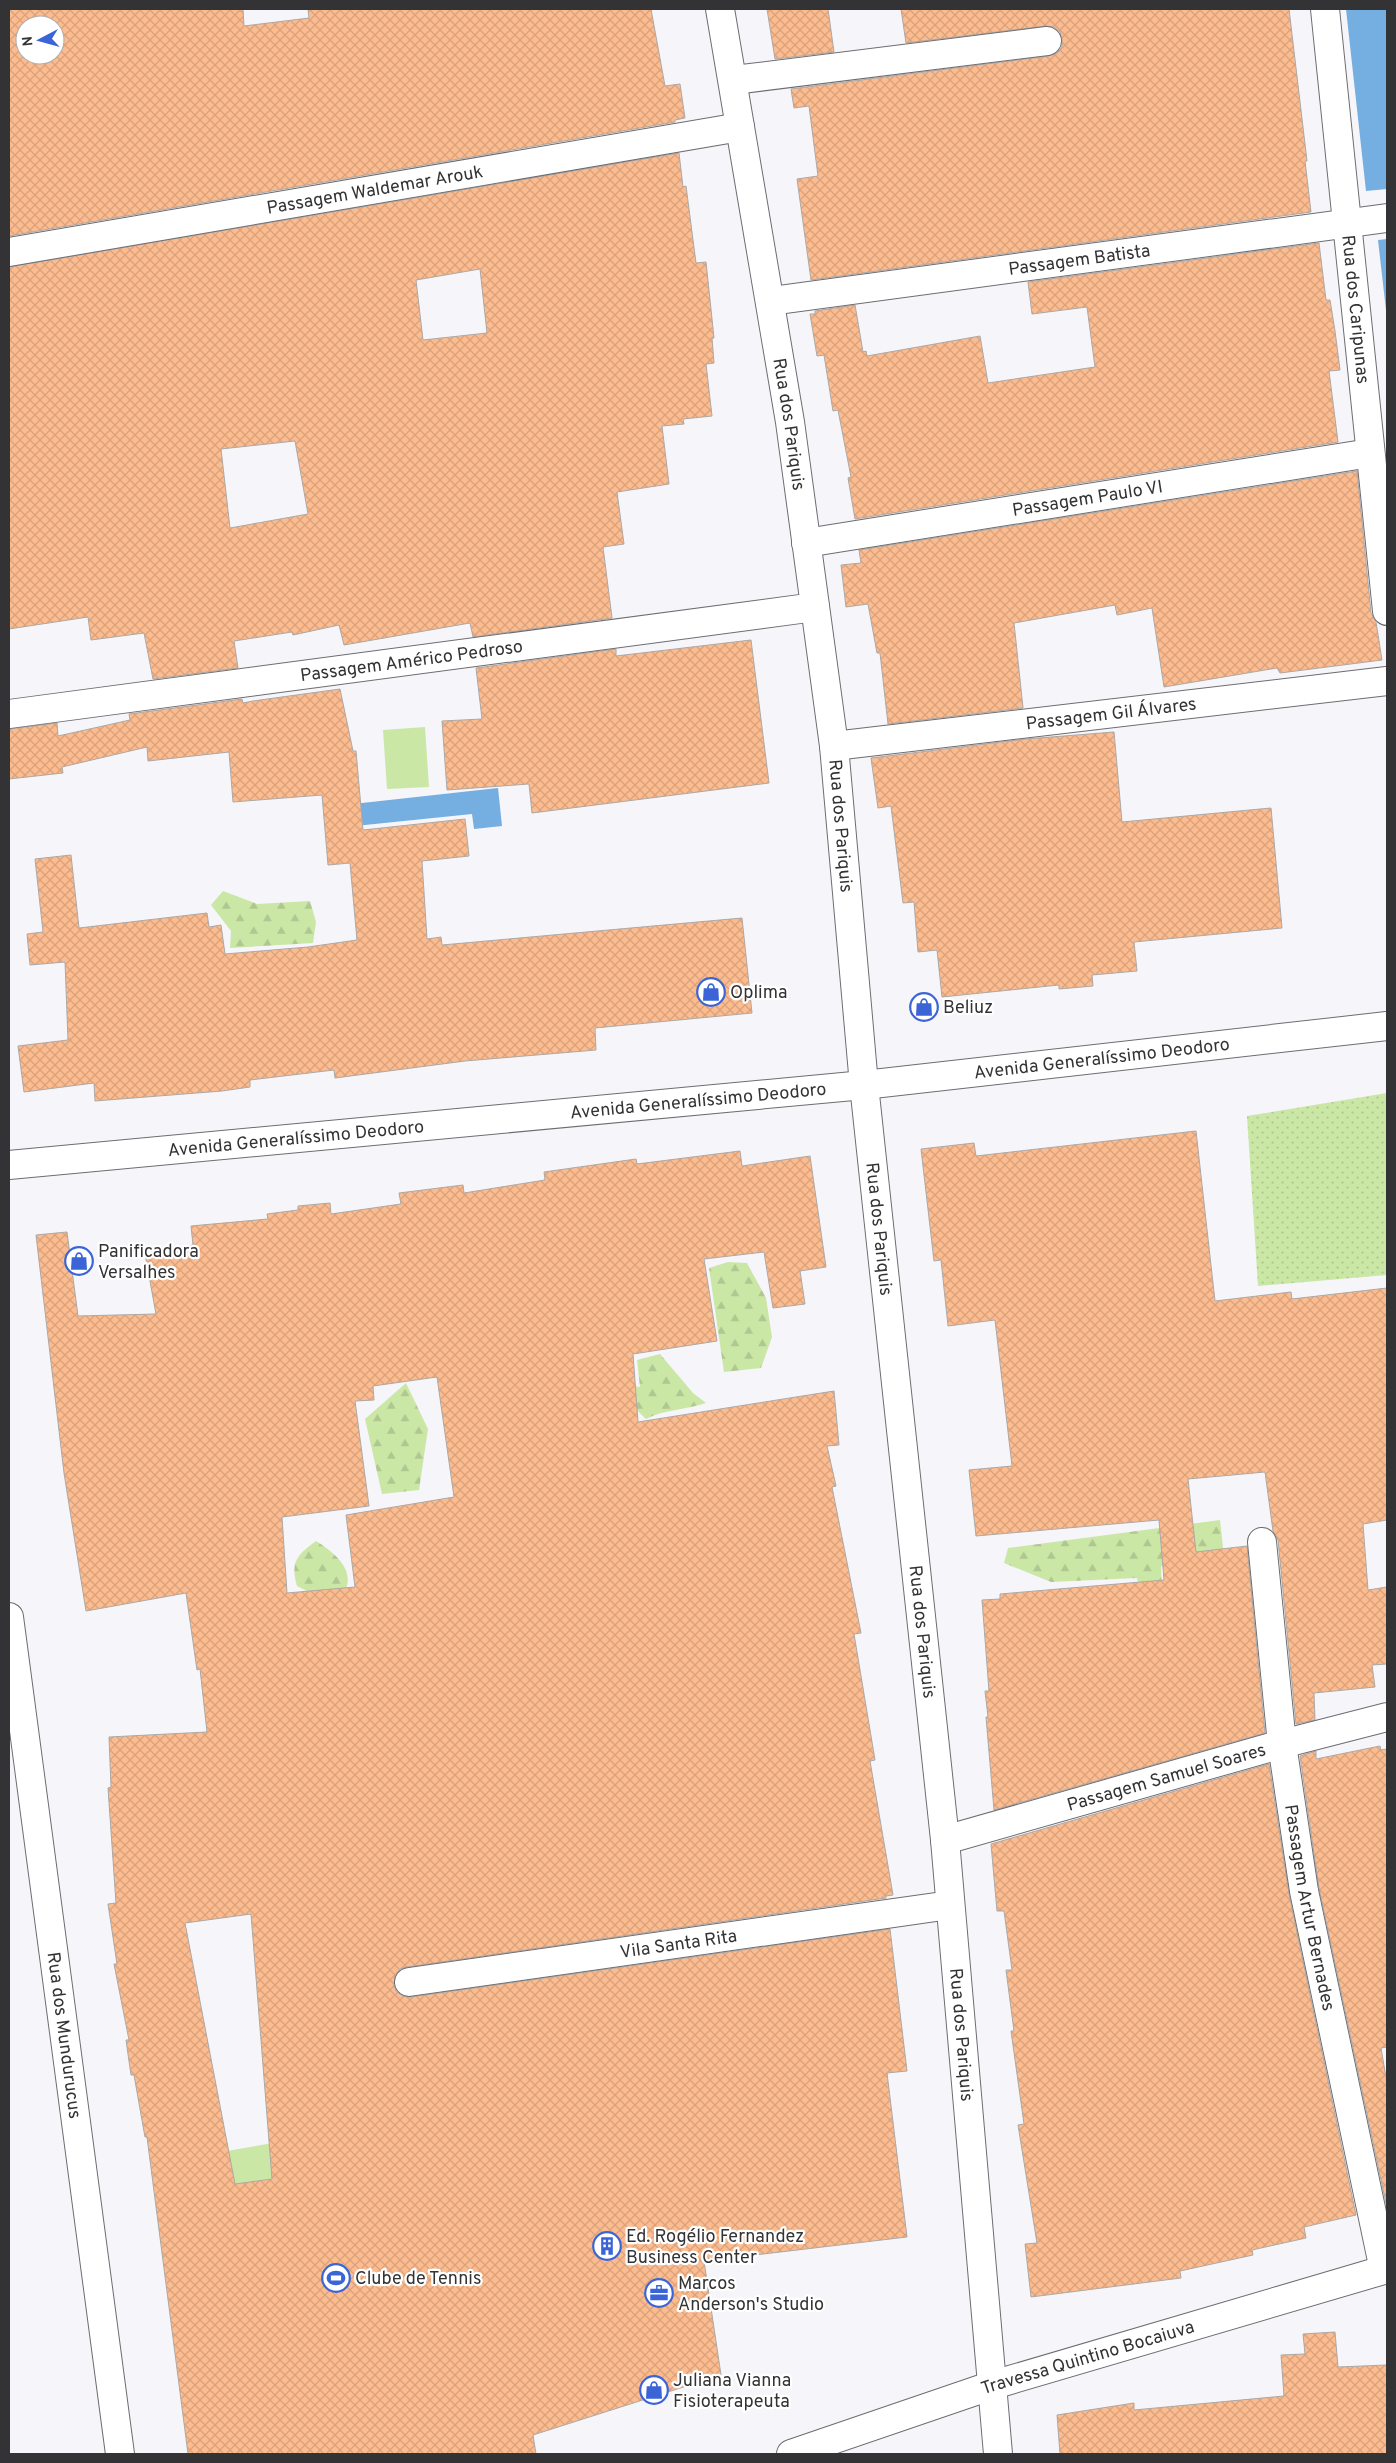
<svg xmlns="http://www.w3.org/2000/svg" width="1396" height="2463" viewBox="0 0 1396 2463" font-family="Overpass,sans-serif">
<style>
.forest{fill:url(#forest-firs)}
.park{fill:url(#park-dots)}
.pitch{fill:#cbe7a6}
.water{fill:#75aee1}
.building{fill:url(#building-cross-hatch);stroke:#ada8a5;fill-rule:evenodd}
.lines{fill:none;stroke-linecap:round;stroke-linejoin:round}
.minor-casing{stroke:#6d6d71;stroke-width:30}
.tertiary-casing{stroke:#6d6d71;stroke-width:30}
.minor{stroke:#fff;stroke-width:28}
.tertiary{stroke:#fff;stroke-width:28}
.labels{text-anchor:middle;stroke-width:4.5;stroke-linejoin:round;paint-order:stroke}
.street-label{font-size:18px;fill:#333335;stroke:#fff}
.poi-label{font-size:18px;fill:#333335;stroke:#fff;text-anchor:start}
</style>
<defs>
<pattern id="forest-firs" width="22" height="20" patternUnits="userSpaceOnUse" patternTransform="scale(1.25)"><rect width="22" height="20" fill="#cbe7a6"/><path d="M5 1l3.5 6h-7zM16 11l3.5 6h-7z" fill="#afc790"/></pattern>
<pattern id="park-dots" width="8" height="8" patternUnits="userSpaceOnUse" patternTransform="scale(1.25)"><rect width="8" height="8" fill="#cbe7a6"/><path d="M2 2h.1M6 6h.1" fill="none" stroke="#afc790" stroke-width="1.8" stroke-linecap="round"/></pattern>
<pattern id="building-cross-hatch" width="8" height="8" patternUnits="userSpaceOnUse" patternTransform="scale(1.25)"><rect width="8" height="8" fill="#fdbc8f"/><path d="M0 0l8 8M0 8l8-8" fill="none" stroke="#d9a27c"/></pattern>
</defs>
<rect width="100%" height="100%" fill="#f5f5fa"/>
<!-- forest -->
<path class="forest" d="M223 891 257 904 310 901 316 922 313 943 230 948 231 931 211 905Z
M728 1262 747 1263 766 1298 772 1337 761 1368 724 1372 709 1268Z
M660 1354 693 1393 706 1403C686 1410 665 1409 646 1419L617 1391 627 1385 640 1387 637 1360Z
M406 1383 428 1429 419 1490 382 1494 365 1419Z
M1220 1520 1224 1556 1161 1566 1162 1600 1142 1598 1137 1578 1051 1582 1004 1563 1008 1548Z
M316 1541C335 1553 359 1572 342 1596L309 1592 297 1586C290 1562 297 1555 316 1541Z"/>
<!-- park -->
<path class="park" d="M1387 1093V1275L1258 1286 1247 1116Z"/>
<!-- pitch -->
<path class="pitch" d="M425 727 429 787 387 789 383 730Z
M324 2134 333 2197 192 2220 181 2159Z"/>
<!-- water -->
<path class="water" d="M1346 9H1387V189L1366 191Z
M1387 239V319L1378 240Z
M498 788 502 826 474 829 472 814 355 826 353 804Z"/>
<!-- building -->
<path class="building" d="M9 9H243L244 26 309 18 308 9H651L665 86 680 84 685 118 675 120V122L9 236ZM25 25H55V55H25Z
M767 9H828L834 52 775 59Z
M901 9H1289L1307 161H1305L1311 212 811 280 797 179 818 176 809 106 794 108 791 89 1049 56 1057 53 1062 47V39L1060 32 1054 27 1046 26 906 43Z
M679 153 683 187 686 186 696 263 706 262 714 338H712L714 363 706 364 712 416 683 419 684 424 662 426 669 484 617 492 624 544 603 547 612 618 473 637 470 623 344 645 339 625 293 635 292 632 234 641 238 668 153 679 144 633 91 640 88 617 9 629V267ZM480 269 487 333 423 340 416 280ZM295 441 308 514 230 528 221 449Z
M1319 243 1326 300H1330L1335 331 1340 370 1329 371 1338 442 855 519 848 478 851 477 838 410 833 411 824 355 817 356 810 314H815V311L855 305 863 352 866 351 867 356 980 336 988 383 1095 367 1087 307 1032 314 1028 282Z
M1357 471 1371 613 1376 622 1382 660 1280 673 1277 668 1164 687 1152 608 1117 615 1115 605 1014 623 1023 708 888 724 880 653H877L868 604 846 607 841 565 861 563 859 550Z
M751 640 769 783 532 813 529 784 447 790 442 721 482 719 476 668 616 649V656Z
M340 689 353 751H356L363 830 465 819 469 856 422 861 427 939 441 937 442 945 742 918 752 1013 595 1028 596 1050 465 1061 335 1078 334 1070 250 1080V1087L222 1091 95 1101 94 1083 24 1092 18 1046 68 1040 65 962 30 965 27 934 43 932 35 859 71 855 79 928 207 913 209 927 221 925 225 954 308 947 357 940 350 863 328 865 322 795 233 802 229 752 148 761 147 747 62 767 63 773 9 779V729L57 723 58 736 130 720 129 714 242 699 243 703 253 701Z
M1114 732 1122 822 1271 808 1282 928 1134 942 1137 971 1092 975 1093 986 1059 989V985L942 997 937 950 918 952 914 902 903 903 891 806 878 808 871 758 1026 739Z
M1196 1131 1215 1301 1291 1292 1292 1299 1387 1288V1520L1363 1524 1368 1590 1387 1587V1664L1372 1665 1375 1687 1314 1693 1315 1720 1296 1724 1278 1540 1273 1531 1265 1472 1188 1479 1196 1552 1247 1546 1265 1733 994 1810 986 1717H988L985 1691H989L982 1600 1000 1599V1594L1164 1580 1159 1520 976 1536 969 1470 1012 1466 995 1320 948 1326 941 1260 934 1261 921 1149 974 1143 976 1156Z
M740 1151 742 1166 810 1156 826 1267 800 1271 805 1304 773 1308 764 1252 704 1259 717 1341 633 1354 638 1422 834 1391 839 1445 827 1446 836 1486 832 1487 861 1633 854 1634 875 1760 870 1761 893 1895 886 1896V1898L407 1967 400 1969 395 1976 394 1985 396 1991 403 1996 411 1997 890 1929 907 2071 887 2073 907 2237 704 2261 721 2375 533 2435 536 2454H188L147 2137H145L134 2075H131L126 2040H129L114 1964H117L108 1904 116 1903 108 1788 111 1787 109 1737 207 1732 200 1669 197 1670 186 1593 86 1611 64 1473 36 1235 67 1232 78 1316 156 1314 145 1254 193 1245 191 1226 268 1219 267 1214 298 1210V1206L330 1203 331 1214 401 1204 399 1193 463 1185 464 1193 545 1180 544 1172 636 1159 637 1164ZM437 1377 454 1497 346 1515 355 1587 287 1593 282 1517 369 1506 355 1401 374 1400 373 1386ZM251 1914 272 2179 235 2184 185 1923Z
M1380 1746 1381 1750 1387 1749V2047L1381 2048 1387 2083V2208L1319 1888 1300 1756 1316 1751V1759Z
M1269 1764 1289 1894 1356 2215 1304 2227 1306 2238 1252 2250 1253 2255 1180 2271 1181 2278 1031 2297 1025 2244 1037 2243 1018 2125 1024 2124 1011 2031H1014L1006 1970H1012L1004 1911H997L991 1844Z
M1335 2332 1338 2367 1387 2365V2454H1060L1057 2415 1134 2403V2410L1284 2396 1281 2355 1305 2354 1303 2334Z"/>
<g class="lines">
<defs>
<g id="minor">
<path id="s1" d="M1325 9 1387 611"/>
<path d="M734 80 1047 41"/>
<path id="s2" d="M9 252 740 127"/>
<path id="s3" d="M771 301 1387 218"/>
<path id="s4" d="M806 543 1370 453"/>
<path id="s5" d="M9 714 815 607"/>
<path id="s6" d="M834 746 1387 681"/>
<path id="s7" d="M1262 1542 1282 1744 1304 1891 1384 2270"/>
<path id="s8" d="M945 1840 1282 1744 1387 1717"/>
<path id="s9" d="M409 1982 950 1905"/>
</g>
<g id="tertiary">
<path id="s10" d="M720 9 790 422 834 746 864 1085 945 1840 998 2454"/>
<path id="s11" d="M9 1165 864 1085 1387 1026"/>
<path id="s12" d="M9 1617 120 2454"/>
<path id="s13" d="M791 2454 993 2385 1387 2269"/>
</g>
</defs>
<!-- minor casing -->
<use href="#minor" class="minor-casing"/>
<!-- tertiary casing -->
<use href="#tertiary" class="tertiary-casing"/>
<!-- minor -->
<use href="#minor" class="minor"/>
<!-- tertiary -->
<use href="#tertiary" class="tertiary"/>
</g>
<!-- icons -->
<defs>
<symbol id="shop-ring" viewBox="-11 -11 22 22"><circle r="9.5" fill="#fff" stroke="#3b65d6" stroke-width="1.5"/><path d="M-5-2.5h2.3a2.7 3.5 0 0 1 5.4 0H5L5.5 6h-11ZM-1.5-2.5h3a1.5 2.3 0 0 0-3 0Z" fill="#3b65d6"/></symbol>
<symbol id="building-ring" viewBox="-11 -11 22 22"><circle r="9.5" fill="#fff" stroke="#3b65d6" stroke-width="1.5"/><path d="M-4-6H4V6H1V3H-1V6H-4ZM-2.5-4.3h1.7v1.8h-1.7ZM.8-4.3h1.7v1.8H.8ZM-2.5-1h1.7V.8h-1.7ZM.8-1h1.7V.8H.8Z" fill="#3b65d6"/></symbol>
<symbol id="stadium-ring" viewBox="-11 -11 22 22"><circle r="9.5" fill="#fff" stroke="#3b65d6" stroke-width="1.5"/><path d="M0-5a6.5 5 0 1 0 0 10a6.5 5 0 1 0 0-10ZM-3.5-1.8h7v3.6h-7Z" fill="#3b65d6"/></symbol>
<symbol id="office-ring" viewBox="-11 -11 22 22"><circle r="9.5" fill="#fff" stroke="#3b65d6" stroke-width="1.5"/><path d="M-6-3h4V-5.5h4V-3h4V5H-6ZM-1-4.5V-3h2v-1.5ZM-6 0V1H6V0Z" fill="#3b65d6"/></symbol>
</defs>
<g fill-rule="evenodd">
<use href="#shop-ring" x="695" y="976" width="32" height="32"/>
<use href="#shop-ring" x="908" y="991" width="32" height="32"/>
<use href="#shop-ring" x="63" y="1245" width="32" height="32"/>
<use href="#building-ring" x="591" y="2230" width="32" height="32"/>
<use href="#stadium-ring" x="320" y="2262" width="32" height="32"/>
<use href="#office-ring" x="643" y="2277" width="32" height="32"/>
<use href="#shop-ring" x="638" y="2374" width="32" height="32"/>
</g>
<g class="labels">
<!-- street labels -->
<g class="street-label">
<text dy="6" stroke="none"><textPath href="#s2" startOffset="371">Passagem Waldemar Arouk</textPath></text>
<text dy="6" stroke="none"><textPath href="#s3" startOffset="311">Passagem Batista</textPath></text>
<text dy="6" stroke="none"><textPath href="#s1" startOffset="302">Rua dos Caripunas</textPath></text>
<text dy="6" stroke="none"><textPath href="#s10" startOffset="421">Rua dos Pariquis</textPath></text>
<text dy="6" stroke="none"><textPath href="#s4" startOffset="285">Passagem Paulo VI</textPath></text>
<text dy="6" stroke="none"><textPath href="#s5" startOffset="406">Passagem Américo Pedroso</textPath></text>
<text dy="6" stroke="none"><textPath href="#s6" startOffset="279">Passagem Gil Álvares</textPath></text>
<text dy="6" stroke="none"><textPath href="#s10" startOffset="826">Rua dos Pariquis</textPath></text>
<text dy="6" stroke="none"><textPath href="#s11" startOffset="1098">Avenida Generalíssimo Deodoro</textPath></text>
<text dy="6" stroke="none"><textPath href="#s11" startOffset="692">Avenida Generalíssimo Deodoro</textPath></text>
<text dy="6" stroke="none"><textPath href="#s11" startOffset="288">Avenida Generalíssimo Deodoro</textPath></text>
<text dy="6" stroke="none"><textPath href="#s10" startOffset="1231">Rua dos Pariquis</textPath></text>
<text dy="6" stroke="none"><textPath href="#s10" startOffset="1636">Rua dos Pariquis</textPath></text>
<text dy="6" stroke="none"><textPath href="#s8" startOffset="230">Passagem Samuel Soares</textPath></text>
<text dy="6" stroke="none"><textPath href="#s7" startOffset="369">Passagem Artur Bernades</textPath></text>
<text dy="6" stroke="none"><textPath href="#s9" startOffset="272">Vila Santa Rita</textPath></text>
<text dy="6" stroke="none"><textPath href="#s10" startOffset="2041">Rua dos Pariquis</textPath></text>
<text dy="6" stroke="none"><textPath href="#s12" startOffset="422">Rua dos Mundurucus</textPath></text>
<text dy="6" stroke="none"><textPath href="#s13" startOffset="312">Travessa Quintino Bocaiuva</textPath></text>
</g>
<!-- poi labels -->
<g class="poi-label">
<text x="730" y="998">Oplima</text>
<text x="943" y="1013">Beliuz</text>
<text x="98" y="1257">Panificadora<tspan x="98" dy="21">Versalhes</tspan></text>
<text x="626" y="2242">Ed. Rogélio Fernandez<tspan x="626" dy="21">Business Center</tspan></text>
<text x="355" y="2284">Clube de Tennis</text>
<text x="678" y="2289">Marcos<tspan x="678" dy="21">Anderson's Studio</tspan></text>
<text x="673" y="2386">Juliana Vianna<tspan x="673" dy="21">Fisioterapeuta</tspan></text>
</g>
</g>
<!-- border -->
<rect width="1396" height="2463" fill="none" stroke="#333335" stroke-width="20"/>
<!-- north arrow -->
<g transform="translate(40 40) rotate(264)"><circle r="24" fill="#ffffff" stroke="#adadae"/>
<path d="M0-4L9 19L0 12L-9 19Z" fill="#3b65d6"/>
<text y="-8" font-size="14" font-weight="bold" text-anchor="middle" fill="#333335">N</text>
</g>
</svg>
